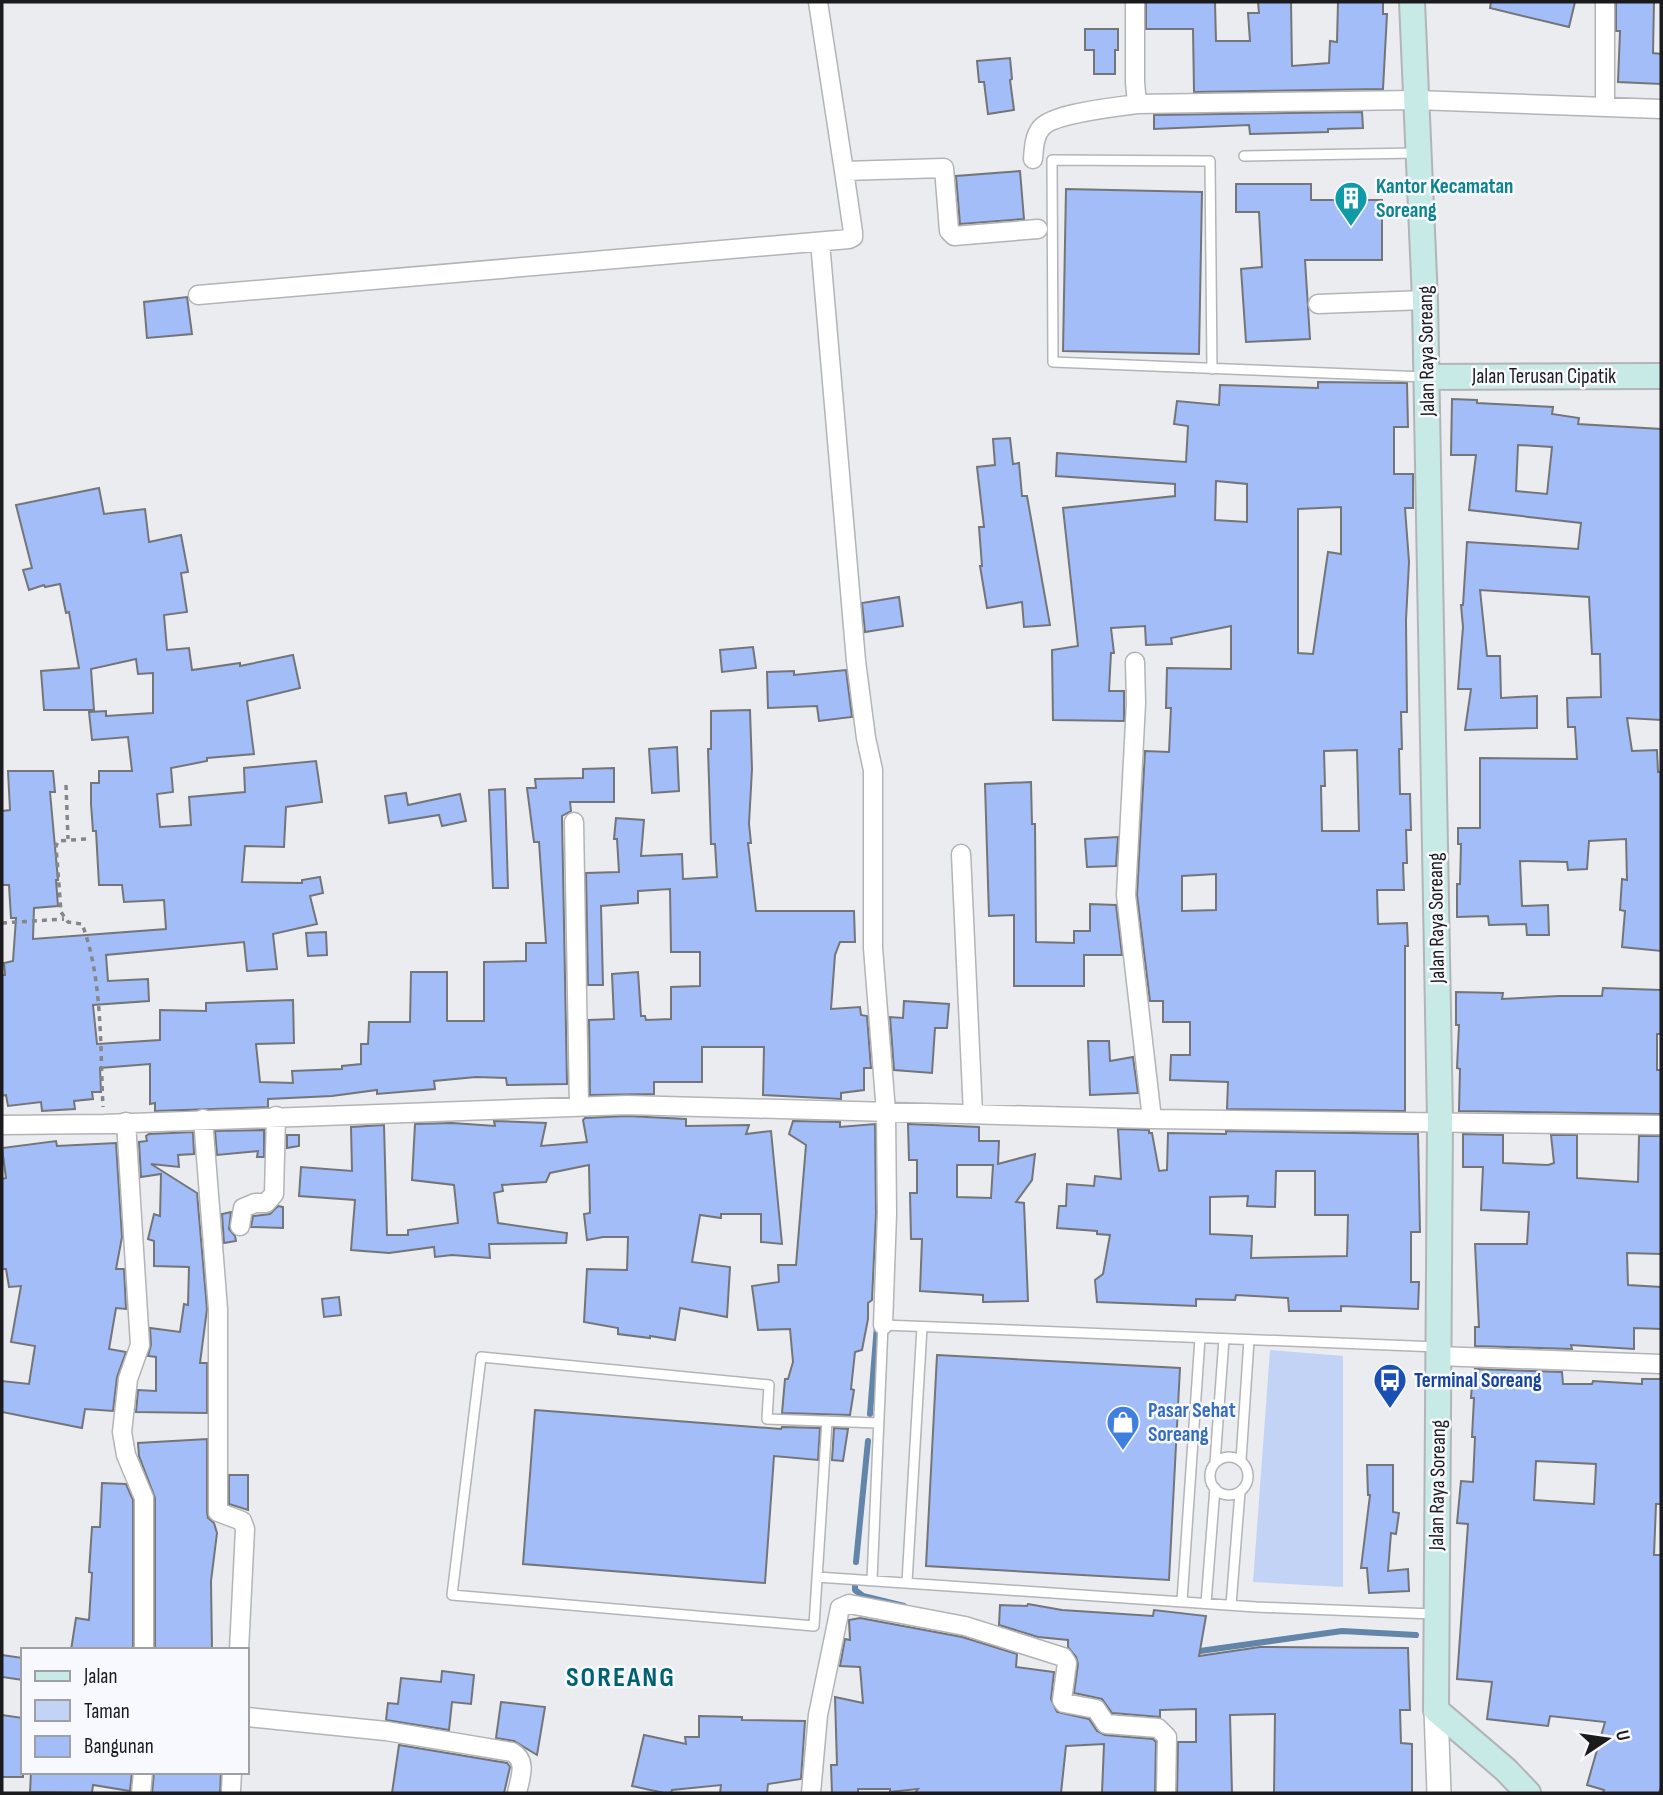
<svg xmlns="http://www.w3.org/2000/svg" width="1663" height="1795" viewBox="0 0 1663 1795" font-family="'Sofia Sans Condensed',sans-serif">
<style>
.green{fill:#c3d3f6}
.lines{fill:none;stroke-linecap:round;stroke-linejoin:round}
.stream{stroke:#6285a9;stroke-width:6}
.building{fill:#a2bdf8;stroke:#747579;stroke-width:2;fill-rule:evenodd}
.service-casing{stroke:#b2b4b8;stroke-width:12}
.minor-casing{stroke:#b2b4b8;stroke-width:21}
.tertiary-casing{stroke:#b2b4b8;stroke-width:26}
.secondary-casing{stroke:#b2b4b8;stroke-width:28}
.path{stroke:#858689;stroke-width:3.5;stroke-dasharray:5 5;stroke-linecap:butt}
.service{stroke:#fff;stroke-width:9}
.minor{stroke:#fff;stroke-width:18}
.tertiary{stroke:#fff;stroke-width:23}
.secondary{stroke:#c7eae6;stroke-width:24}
.labels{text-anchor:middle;stroke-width:5;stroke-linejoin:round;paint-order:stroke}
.culture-label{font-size:21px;font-weight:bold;fill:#0d838f;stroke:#f7f9fe;text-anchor:start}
.street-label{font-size:21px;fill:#1b1b1d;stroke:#f7f9fe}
.transit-label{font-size:21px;font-weight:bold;fill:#164399;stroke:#f7f9fe;text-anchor:start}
.shop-label{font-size:21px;font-weight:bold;fill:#366cbe;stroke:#f7f9fe;text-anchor:start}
.district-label{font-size:28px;font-weight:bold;letter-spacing:2px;fill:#006171;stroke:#f7f9fe}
</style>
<rect width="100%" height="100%" fill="#eaecf0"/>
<!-- green -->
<path class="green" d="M1270 1350 1343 1356V1587L1253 1582Z"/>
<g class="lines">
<!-- stream -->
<path class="stream" d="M870 1414 877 1325
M856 1562 868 1441
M855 1584V1590L863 1596 904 1606
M1193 1652 1342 1631 1416 1635"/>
</g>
<!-- building -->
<path class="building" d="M1146 2H1215L1216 41H1250L1248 13H1259L1258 2H1291L1292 66 1329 63 1330 41 1337 42 1338 2H1383V14H1387L1383 89 1194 92 1193 29H1146Z
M1491 2H1575L1569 27 1490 8Z
M1616 2H1654L1653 53 1661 54V84L1618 82 1620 31H1616Z
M1085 29H1118V50H1115V74H1094V50H1085Z
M1010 58 1012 79 1010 80 1014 110 988 114 984 82H979L977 61Z
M1362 112 1363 128 1328 129V132L1250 134 1249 125 1154 129V115Z
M1020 171 1024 219 960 224 956 176Z
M1236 184H1311V200H1382V260H1305L1310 339 1246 342 1241 269 1262 267 1259 212H1236Z
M1066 189 1202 192 1199 354 1063 351Z
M187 297 192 334 147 338 144 302Z
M1318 382 1407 383 1408 427H1394V474H1413V508H1405L1409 562 1406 620 1407 712H1401L1402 749H1399L1400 794H1410L1411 830H1406L1407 863H1403L1404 890H1377L1378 924 1407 923 1408 946H1405V1111L1227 1109 1228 1082 1170 1080 1171 1055H1190V1022H1163V1001H1150L1137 895 1145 751 1169 752 1171 708H1166L1167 668 1231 669V626L1171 638 1172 644 1146 645 1145 626 1111 628 1114 653H1111L1109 691H1124V721L1053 720 1052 650 1078 646 1063 508 1175 496V484L1056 476 1057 453 1186 462 1188 426 1174 424 1177 401 1219 405 1220 385 1318 388ZM1216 481 1247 484V522L1215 520ZM1341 507V554L1328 552 1313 654 1298 653V509ZM1357 750 1359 831H1322L1321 786H1325L1324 751ZM1216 874V910L1182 911V876Z
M1452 399 1477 400V403L1553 407 1552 414 1579 418 1578 424 1661 429V720L1627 718 1632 751 1657 750 1658 772H1661V951L1622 947 1625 911 1620 910 1622 879 1627 880 1626 839 1589 841 1587 869 1568 870 1567 862 1520 861 1522 906 1548 905 1549 935H1527L1526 924 1489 925 1488 916 1457 917V884H1460L1461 844H1458V828H1480V758L1577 759 1575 727H1568L1567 698 1601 697 1600 654H1592L1589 597 1480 590 1487 656H1500L1501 698 1537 696V728L1465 730 1471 689H1458L1463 627 1461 605H1463L1467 542 1578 549 1581 523 1469 510 1476 455H1451ZM1518 445 1552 447 1547 494 1516 491Z
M1010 438 1013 464 1019 463 1022 496H1027L1050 625 1024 627 1022 602 987 608 980 566H982L979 527H984L977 467 995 465 993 439Z
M99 488 104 514 145 509 149 542 181 535 188 572 181 573 187 612 164 615 167 650 189 648 192 670 240 663V666L293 655 300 688 247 701 254 754 207 758V761L171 768 173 792 157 794 160 827 191 825 189 797 245 792 244 768 316 761 322 802 286 807 284 847 245 846 242 882 302 883V880L320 877 323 893 310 896 317 924 273 934 277 969 247 971 244 942 106 955 108 981 148 979 149 1001 93 1005 97 1044 160 1040V1010L206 1011V1003L293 1000 294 1043 256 1044 260 1082 293 1083 292 1071 342 1069V1066L361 1064V1044H368L369 1022H410L411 972H447V1021H484V962L526 961V943H546L539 842H534L527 788H536L535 779 583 778V769L614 768V802H570L571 811 562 816 567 1084 507 1085 506 1078 476 1077 434 1081 435 1089 377 1094V1090L332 1096 268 1099V1107L155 1111V1103L150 1104V1064L100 1068 101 1092H92L93 1099 74 1101 75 1109 42 1111 41 1102 8 1106 6 1095 2 1096V975H5L4 963 13 961 16 918H11L9 885H2V811L10 810 8 771H53L55 792H50L58 880H56L58 906 34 908 33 939 166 929 164 900 124 902 122 885H99L96 831H93L91 804V783H99V771H132L128 737 92 740 89 712 106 711V716L153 713V673L138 674 136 659 91 669 94 710H44L41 671 79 668 69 612 66 613 60 584 45 587 44 585 29 590 23 570 32 568 16 505Z
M899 597 903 626 865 632 862 603Z
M753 647 756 668 722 672 720 650Z
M846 670 852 717 819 721 817 706 768 708 767 672 794 671V675Z
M750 710 752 769 749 824 751 843H748L756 911H854L855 942H840L835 955 831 1009 860 1007 861 1015 867 1016 871 1068H864V1090L841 1093V1099L763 1095 764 1047H702V1082H654V1094L590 1095 589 1020 614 1019 612 974 638 972 641 1016H645L646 1020 671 1019V987L700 986V952H671L670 889 638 891V903L601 906 603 985H588L586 873 619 872 617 839H614L616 818 644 820 641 856 682 854 683 879 717 877 715 844H711L708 749H711V711Z
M677 747 679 791 652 793 649 749Z
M1031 782 1032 824H1035L1036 942 1074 943V931H1090V904L1116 905 1122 955H1084V986H1014V915L989 916 985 784Z
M505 789 508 888H493L489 790Z
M406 793 408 805 460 794 466 821 442 826 439 815 389 823 385 796Z
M1118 837 1116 866 1087 867 1085 839Z
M326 932 327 955 308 956 306 933Z
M1603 988 1661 990V1034H1657V1070H1661V1114L1459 1111 1460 1069 1457 1068 1459 1025H1456V992L1503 993 1502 999 1559 996H1602Z
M904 1001 949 1004 947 1028H935L932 1073 894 1070 890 1017 903 1018Z
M1088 1041H1109L1110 1061 1133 1057 1138 1093 1090 1095Z
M627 1116 686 1119V1126L749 1125 746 1134 771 1131 782 1244 761 1242V1214H721V1218L700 1215 692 1262 730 1267 727 1317 680 1308 675 1340 650 1336V1338L618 1334V1328L584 1322 587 1269 627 1270 628 1237H603L587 1240 584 1214 590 1213 589 1165 550 1173 546 1182 502 1185 503 1191 494 1193 498 1223 567 1233 566 1243 489 1244 490 1258 452 1255 435 1257 434 1247 389 1253 351 1250 355 1200 299 1196 301 1167 352 1171 351 1127 384 1125 387 1235H408V1230L458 1223 454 1185 412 1180 415 1124 452 1123 495 1126 494 1121 546 1123 541 1146 587 1142 583 1120 585 1118Z
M793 1121 840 1122V1127L875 1124 876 1214 872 1300 868 1303V1319L862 1350 855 1352 851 1389 854 1390 850 1415 782 1413 785 1379H788L793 1362 790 1329 758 1330 752 1286 779 1282 778 1265H796L806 1145 789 1134Z
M908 1124 979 1127V1141H999L998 1164 1035 1154 1032 1180 1016 1202 1024 1203 1028 1301 983 1302V1295L920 1291 922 1239H911L910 1193H917V1160H909ZM957 1165H993L991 1198 957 1197Z
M1118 1129 1149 1130V1133H1152L1159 1171 1167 1170 1168 1133 1226 1134V1131L1418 1134 1420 1232H1411V1282H1419L1418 1309 1341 1306V1311H1289L1288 1298 1236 1295 1235 1300 1196 1299V1306L1097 1302 1095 1280 1103 1274 1110 1235 1097 1234V1231L1057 1228 1059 1206H1066L1067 1184 1094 1186 1095 1176 1121 1179ZM1276 1171H1315V1215H1348L1347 1256 1251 1258 1252 1236 1210 1234V1197L1248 1196 1247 1206 1275 1207Z
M264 1130V1157H257L258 1151 217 1155 215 1131Z
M193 1132 194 1154 178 1155 179 1167 151 1164 197 1193 207 1309 200 1363H207V1413L136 1412 138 1390 156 1391V1357L148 1356 151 1345 150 1328 180 1332 184 1304 188 1305 189 1267 154 1266V1241L148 1239 154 1214 160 1216 161 1174 141 1177 139 1142 147 1141 146 1136 149 1134Z
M1463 1134 1503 1135V1163L1548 1165 1554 1163 1551 1135H1577V1178L1638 1182 1639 1136H1661V1254L1627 1253 1628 1285 1661 1287V1329L1634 1328V1349L1571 1345 1572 1349 1475 1346V1327H1479L1475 1244H1527L1529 1212 1481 1210 1483 1167H1463Z
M287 1135H299V1146L287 1148Z
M56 1141 57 1146 116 1143 122 1237 116 1269H124L126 1309 116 1308 109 1349 126 1352 117 1377 113 1411 85 1409 82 1428 2 1412V1381L29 1384 35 1346 11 1342 21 1286 9 1287 6 1269H2V1179L6 1178 2 1148Z
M278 1206 283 1207V1228L251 1227 253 1216 270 1214Z
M231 1212 229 1229 235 1236 236 1241 224 1243 222 1214Z
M339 1297 341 1315 324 1317 322 1299Z
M937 1355 1180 1368 1169 1580 926 1566Z
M1475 1369 1562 1372 1563 1384H1592L1593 1381 1642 1384V1379H1661V1504H1656L1654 1555H1661V1786L1659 1793H1603L1604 1790 1587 1785 1605 1722 1550 1716 1548 1726 1487 1719 1492 1682 1457 1679 1468 1524 1457 1523 1461 1481 1473 1482 1475 1437H1472L1474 1398H1471L1473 1372H1475ZM1536 1461 1596 1464 1594 1504 1534 1500Z
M535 1410 781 1429 782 1427 820 1428 818 1460 774 1456 765 1583 523 1564Z
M834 1428 848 1429 843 1461 832 1460Z
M207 1439V1512L208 1518 214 1523 217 1533 211 1581 212 1650H155V1498L139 1456 138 1443Z
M1367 1465H1393V1512L1399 1513 1396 1534 1391 1533 1388 1571 1408 1569 1409 1591 1369 1593 1367 1568H1361L1370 1495H1368Z
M229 1475H248V1510L229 1504Z
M102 1483 126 1484 133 1500V1650H71L76 1618 89 1620 92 1573 89 1572 92 1527H100Z
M1028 1604 1062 1610 1153 1616 1154 1610 1206 1616 1199 1656 1260 1647 1408 1648 1410 1710H1400L1401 1743 1412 1744V1793H1274L1275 1714 1230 1715 1232 1793H1177L1178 1742H1196V1709L1160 1710V1717L1112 1713 1102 1699 1074 1693 1078 1664 1076 1657 1068 1647V1640L1038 1637 999 1625 1000 1605 1027 1606Z
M860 1618 962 1637 1017 1654 1016 1667 1054 1672 1051 1699 1057 1712 1089 1719 1097 1731 1105 1735 1153 1739 1156 1742 1155 1793H1102L1104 1744 1066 1746 1061 1793H915L918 1789 890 1792V1789H858V1793H832L831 1765H837L835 1697 863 1703 860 1667 840 1666 845 1639 850 1640 849 1620Z
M2 1655 23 1658V1680L2 1677Z
M442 1671 474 1675 471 1704 452 1702 449 1730 386 1720 388 1703 398 1704 401 1678 441 1682Z
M501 1702 545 1707 537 1755 514 1741 496 1738Z
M2 1715 23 1718V1777H2Z
M699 1716 742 1717V1720L805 1721 801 1779 768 1784 767 1793H720L721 1785 672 1790 671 1793H664L632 1786 644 1735 686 1744 685 1737H699Z
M399 1745 507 1763 510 1767 504 1793H392Z
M31 1772 74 1774V1772H132L130 1791 93 1785 92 1793 30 1792Z
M154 1772H221L220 1793H152Z"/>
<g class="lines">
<defs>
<path id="service" d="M1244 156 1417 153
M1212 369 1210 161 1052 160 1053 362 1425 377
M827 1421 814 1626 452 1595 481 1357 769 1385 767 1419 878 1423
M1210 1476a19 19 0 1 1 38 0a19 19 0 1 1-38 0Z
M1241 1460 1249 1340
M1215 1462 1224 1339
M817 1577 1256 1607 1433 1614
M872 1580 883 1325 1438 1347
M907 1582 922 1327
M1182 1601 1200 1338
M1206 1603 1215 1488
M1231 1605 1240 1492"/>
<path id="minor" d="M818 2 844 171
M1605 2V107
M1137 104 1416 100 1661 109
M1033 159C1034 148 1034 137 1041 128 1053 113 1117 107 1137 104L1135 82V2
M820 242 856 661 866 738 873 770V948L886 1112 887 1214 883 1325
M198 295 849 239 853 237V232L844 171 944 168 949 231 954 236 1038 229
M1318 304 1425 300
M1135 662 1136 703 1126 895 1152 1119
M574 822 579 1107
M961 854 973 1114
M203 1119 218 1309V1512L242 1521 245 1529 239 1650
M126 1122 140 1345 128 1379 122 1432 126 1455 144 1498V1650
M2 1125 104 1124 627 1105 1152 1119 1661 1125
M240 1226 243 1208 255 1203H266L274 1194 276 1116
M1437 1356 1661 1364
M247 1717 386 1731 512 1752C528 1761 520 1778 517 1793
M231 1790 232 1772
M141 1793 143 1772
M811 1793 818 1715 840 1608 849 1604 965 1626 1063 1657 1067 1663 1062 1700 1064 1703 1096 1709 1106 1724 1158 1728 1167 1737 1166 1793"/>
<path id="tertiary" d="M1436 1710 1439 1793"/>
<path id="secondary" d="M1412 2 1425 300 1440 1121 1436 1710 1506 1770 1528 1793
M1427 377 1661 376"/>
</defs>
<!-- service casing -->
<use href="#service" class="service-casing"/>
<!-- minor casing -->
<use href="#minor" class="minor-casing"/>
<!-- tertiary casing -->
<use href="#tertiary" class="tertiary-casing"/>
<!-- secondary casing -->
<use href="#secondary" class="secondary-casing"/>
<!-- path -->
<path class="path" d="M66 785 68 839
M86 839 58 841 56 846 61 912 68 922 82 924C103 978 100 1049 103 1107
M2 923 64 919"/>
<!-- service -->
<use href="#service" class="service"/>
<!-- minor -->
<use href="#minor" class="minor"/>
<!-- tertiary -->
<use href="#tertiary" class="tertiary"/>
<!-- secondary -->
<use href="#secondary" class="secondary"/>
</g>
<!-- icons -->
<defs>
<symbol id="building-pin" viewBox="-11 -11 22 30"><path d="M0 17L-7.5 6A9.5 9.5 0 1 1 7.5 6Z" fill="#0f9aa8" stroke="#f7f9fe"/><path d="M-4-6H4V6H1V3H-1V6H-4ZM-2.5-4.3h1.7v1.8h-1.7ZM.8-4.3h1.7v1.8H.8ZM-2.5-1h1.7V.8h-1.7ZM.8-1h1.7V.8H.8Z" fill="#fff"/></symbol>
<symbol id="bus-pin" viewBox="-11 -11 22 30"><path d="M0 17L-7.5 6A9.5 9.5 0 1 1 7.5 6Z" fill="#1a4fb4" stroke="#f7f9fe"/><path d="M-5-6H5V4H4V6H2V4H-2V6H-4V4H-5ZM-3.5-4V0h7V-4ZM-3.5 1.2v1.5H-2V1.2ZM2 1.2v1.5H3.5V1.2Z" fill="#fff"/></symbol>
<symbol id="shop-pin" viewBox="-11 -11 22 30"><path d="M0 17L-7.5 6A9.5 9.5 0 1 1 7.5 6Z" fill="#3f7fe0" stroke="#f7f9fe"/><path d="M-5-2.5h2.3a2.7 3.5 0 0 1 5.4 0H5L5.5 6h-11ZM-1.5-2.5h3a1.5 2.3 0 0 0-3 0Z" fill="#fff"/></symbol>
</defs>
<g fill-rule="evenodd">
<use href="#building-pin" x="1332" y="179" width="38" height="52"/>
<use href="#bus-pin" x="1371" y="1361" width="38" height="52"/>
<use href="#shop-pin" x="1104" y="1403" width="38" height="52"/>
</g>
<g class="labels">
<!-- culture labels -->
<g class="culture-label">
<text x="1376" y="193">Kantor Kecamatan<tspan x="1376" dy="24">Soreang</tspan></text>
</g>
<!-- street labels -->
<g class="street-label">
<text transform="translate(1426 351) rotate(-91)" y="7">Jalan Raya Soreang</text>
<text x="1544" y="383">Jalan Terusan Cipatik</text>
<text transform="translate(1436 918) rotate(-91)" y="7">Jalan Raya Soreang</text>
<text transform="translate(1437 1485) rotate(-89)" y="7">Jalan Raya Soreang</text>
</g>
<!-- transit labels -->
<g class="transit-label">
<text x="1414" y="1387">Terminal Soreang</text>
</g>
<!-- shop labels -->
<g class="shop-label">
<text x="1148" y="1417">Pasar Sehat<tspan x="1148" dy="24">Soreang</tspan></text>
</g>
<!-- district labels -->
<g class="district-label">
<text x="621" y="1686">SOREANG</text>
</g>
</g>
<!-- border -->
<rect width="1663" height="1795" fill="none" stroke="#1b1b1d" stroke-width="7"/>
<!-- legend -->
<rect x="21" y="1648" width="228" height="126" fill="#f7f9fe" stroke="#9fa0a4" stroke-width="2"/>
<rect x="35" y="1671" width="35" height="10" fill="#c7eae6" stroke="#9fa0a4" stroke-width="2"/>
<text x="84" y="1683" font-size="21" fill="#1b1b1d">Jalan</text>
<rect x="35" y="1700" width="35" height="21" fill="#c3d3f6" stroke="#9fa0a4" stroke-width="2"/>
<text x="84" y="1718" font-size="21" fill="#1b1b1d">Taman</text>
<rect x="35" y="1736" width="35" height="21" fill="#a2bdf8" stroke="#9fa0a4" stroke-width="2"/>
<text x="84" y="1753" font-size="21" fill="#1b1b1d">Bangunan</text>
<!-- north arrow -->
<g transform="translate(1607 1739) rotate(77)" stroke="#f7f9fe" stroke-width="5" paint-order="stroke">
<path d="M0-5L12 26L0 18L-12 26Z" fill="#1b1b1d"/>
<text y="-10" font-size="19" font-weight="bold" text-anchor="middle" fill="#1b1b1d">U</text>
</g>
</svg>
